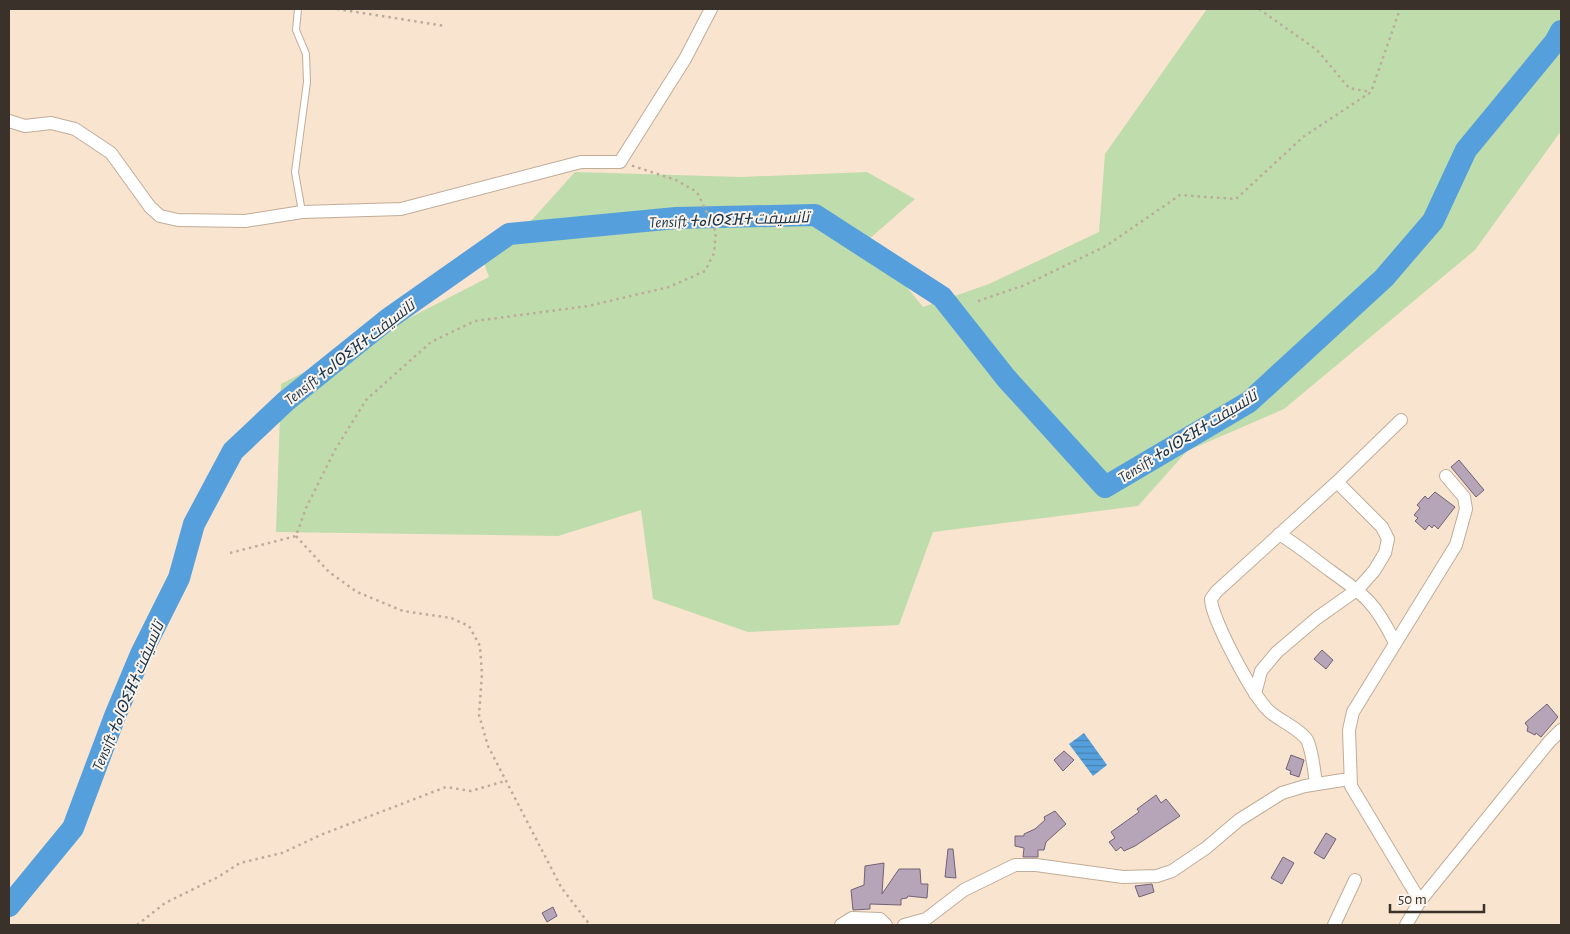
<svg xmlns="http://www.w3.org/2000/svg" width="1570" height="934" viewBox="0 0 1570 934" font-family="'Alegreya Sans',Cairo,'Noto Sans Tifinagh',sans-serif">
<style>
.grass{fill:#bfdcac}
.water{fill:url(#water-rules)}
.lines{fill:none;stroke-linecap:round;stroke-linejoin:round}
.river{stroke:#55a0dc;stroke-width:22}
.building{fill:#b6a4b8;stroke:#726275}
.service-casing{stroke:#c0ac98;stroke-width:8}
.minor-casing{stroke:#c0ac98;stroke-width:14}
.path{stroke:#bcab9b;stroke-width:2.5;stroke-dasharray:2.5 4;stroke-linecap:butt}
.service{stroke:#fff;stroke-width:6}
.minor{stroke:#fff;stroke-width:12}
.labels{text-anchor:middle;stroke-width:4;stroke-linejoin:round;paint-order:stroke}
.water-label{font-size:16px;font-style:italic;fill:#15344d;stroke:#fcf3eb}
</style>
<defs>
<pattern id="water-rules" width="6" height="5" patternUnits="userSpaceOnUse" patternTransform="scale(1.25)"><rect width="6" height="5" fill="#55a0dc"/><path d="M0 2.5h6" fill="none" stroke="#4783b3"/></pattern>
</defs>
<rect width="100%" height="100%" fill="#f9e4cf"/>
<!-- grass -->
<path class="grass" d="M1207 9H1561V131L1475 250 1284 409 1187 451 1138 506 933 532 899 625 748 632 653 599 641 510 558 536 276 532 281 384 489 277 477 243 530 222 575 172 741 177 867 172 915 199 868 240 923 307 989 284 1099 232 1105 154Z"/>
<!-- water -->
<path class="water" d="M1084 733 1107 765 1093 776 1069 744Z"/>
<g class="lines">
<!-- river -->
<path class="river" d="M9 906 73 828 115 716 141 654 179 578 194 524 233 451 286 401 388 319 509 234 676 218 815 215 942 297 1006 378 1105 487 1249 402 1384 278 1433 221 1466 150 1555 42 1561 31"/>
</g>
<!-- building -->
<path class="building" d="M1459 460 1484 490 1476 497 1451 467Z
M1435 492 1455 507 1438 529 1434 525 1432 528 1429 525 1425 530 1415 521 1418 518 1414 515 1420 508 1417 505 1425 496 1428 499Z
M1322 650 1333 660 1326 669 1314 659Z
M1547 704 1558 717 1541 737 1536 733 1535 735 1527 731 1528 727 1525 723Z
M1064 751 1074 760 1063 771 1054 760Z
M1291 755 1304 760 1299 777 1290 774 1291 771 1286 769Z
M1156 795 1161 803 1166 799 1180 816 1135 846 1124 851 1121 847 1116 851 1109 842 1115 838 1111 832 1139 812 1137 809Z
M1055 811 1066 824 1046 842 1044 850H1038V857H1023L1024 848 1015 846V836H1024V834L1035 829 1045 820 1044 817Z
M1326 833 1336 839 1324 859 1314 853Z
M948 849H953L956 878 945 877Z
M1283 857 1294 863 1282 884 1271 878Z
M884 863 882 894 899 869H920L921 884H928L927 898 908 896 907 898 901 899V905L870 904V909L853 910 851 890 864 885 865 866Z
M1152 884 1154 892 1139 897 1135 886Z
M553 907 557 916 547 922 542 913Z"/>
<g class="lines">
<defs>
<path id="service" d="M298 9 296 30 306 54 307 82 295 172 302 212"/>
<path id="minor" d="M9 121 25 126 51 123 75 129 111 153 150 207 160 216 178 220 245 221 302 212 401 209 581 162H620L685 59 711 9
M1279 534C1298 545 1314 559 1332 572 1366 596 1376 604 1395 643
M1255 694 1261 671 1277 652 1317 618 1358 589 1374 571 1385 553 1388 539 1382 527 1337 482
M1316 784C1314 770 1313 755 1308 742 1304 731 1278 720 1269 711 1254 698 1211 618 1211 599L1216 592 1337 482 1401 420
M1420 901 1351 786 1349 730 1353 712 1456 545 1466 509 1464 497 1446 476
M841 925 852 918 880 919 886 925
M904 925 926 919 964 890 1015 865H1036L1123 877 1157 876 1172 871 1206 848 1239 820 1282 793 1305 786 1349 779
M1334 925 1355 880
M1406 925 1420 901 1549 742 1561 730"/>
</defs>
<!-- service casing -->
<use href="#service" class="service-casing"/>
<!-- minor casing -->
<use href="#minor" class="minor-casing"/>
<!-- path -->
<path class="path" d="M337 9 445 26
M1259 9 1317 50 1349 88 1371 92
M978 301 1025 285 1106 246 1180 195 1236 199 1303 137 1371 92 1400 9
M296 536 329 572 357 592 403 611 451 618 469 626 480 646 482 674 479 715 488 746 561 887 590 925
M230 553 296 536 306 508 335 450 366 400 431 342 475 321 588 306 669 287 705 271 714 253 716 232 697 192 676 180 630 165
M137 925 165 903 218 877 240 863 282 853 323 834 446 787 471 791 505 781"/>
<!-- service -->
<use href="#service" class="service"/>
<!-- minor -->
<use href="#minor" class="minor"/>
</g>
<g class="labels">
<!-- water labels -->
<g class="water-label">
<text transform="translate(729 219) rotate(-2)" y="6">Tensift ⵜⴰⵏⵙⵉⴼⵜ تانسيفت</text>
<text transform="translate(349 352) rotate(-38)" y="6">Tensift ⵜⴰⵏⵙⵉⴼⵜ تانسيفت</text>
<text transform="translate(1187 436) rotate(-32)" y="6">Tensift ⵜⴰⵏⵙⵉⴼⵜ تانسيفت</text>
<text transform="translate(127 696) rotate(-67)" y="6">Tensift ⵜⴰⵏⵙⵉⴼⵜ تانسيفت</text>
</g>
</g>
<!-- border -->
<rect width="1570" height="934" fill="none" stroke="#3a322a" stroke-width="20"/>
<!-- scale -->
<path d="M1390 904v8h94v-8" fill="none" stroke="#3a322a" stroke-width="2.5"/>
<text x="1398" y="904" font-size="15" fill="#3a322a" stroke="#fcf3eb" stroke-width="4" paint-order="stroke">50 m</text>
</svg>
